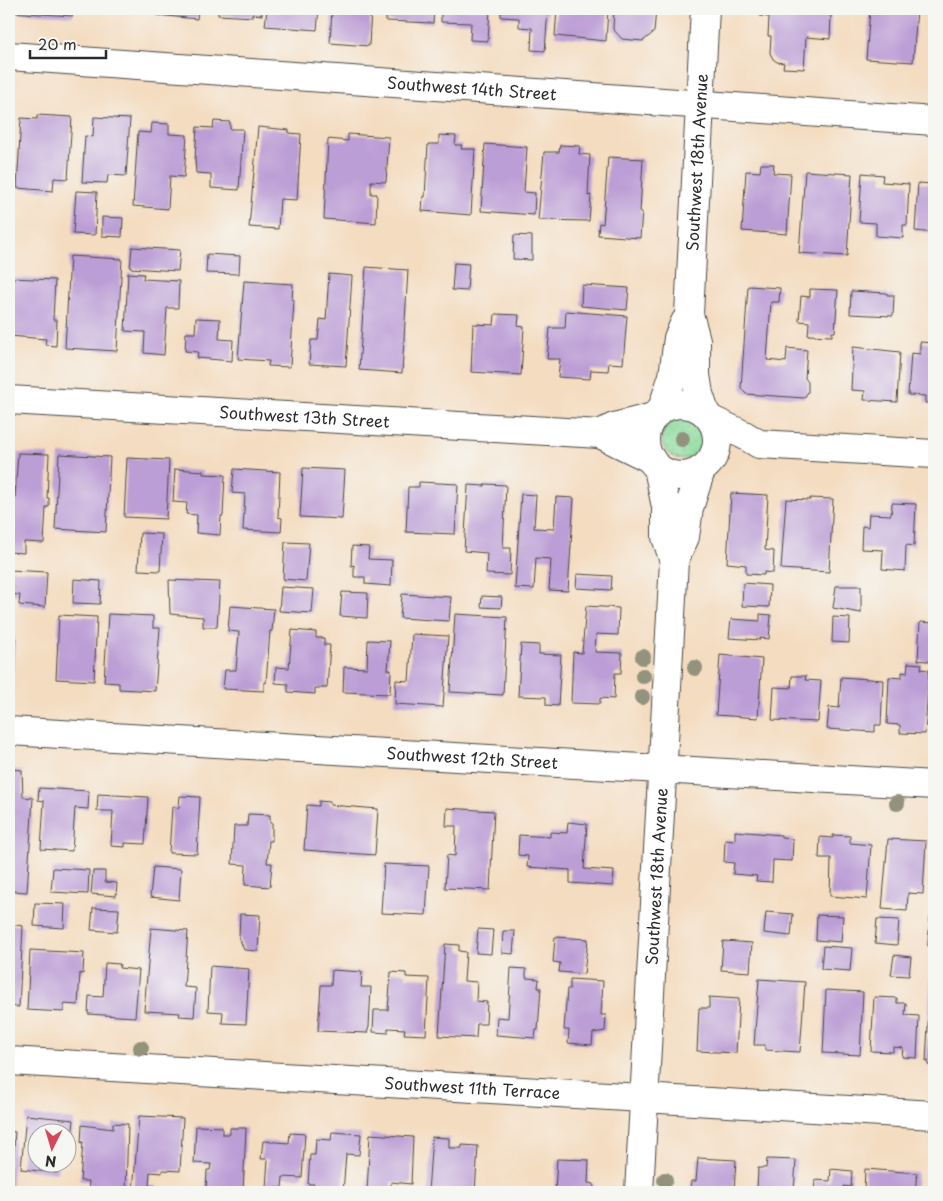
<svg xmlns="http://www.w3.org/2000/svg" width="943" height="1201" viewBox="0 0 943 1201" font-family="'Playpen Sans',sans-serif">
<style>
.grass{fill:url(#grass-dots);stroke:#5a8464}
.building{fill:#bc9ed6}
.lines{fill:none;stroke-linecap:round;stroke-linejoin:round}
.street-casing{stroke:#494641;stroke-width:30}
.street{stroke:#fff;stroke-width:28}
.tree{fill:#93937d}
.labels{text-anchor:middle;stroke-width:5;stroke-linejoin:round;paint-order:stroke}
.street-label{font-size:16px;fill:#2b2b2b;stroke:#f6f6f2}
</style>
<defs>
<pattern id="grass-dots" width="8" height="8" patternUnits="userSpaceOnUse" patternTransform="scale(1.25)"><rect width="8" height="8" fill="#8adc9c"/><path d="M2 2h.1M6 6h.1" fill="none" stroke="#77bd87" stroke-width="1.8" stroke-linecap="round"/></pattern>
</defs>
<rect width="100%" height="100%" fill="#f6f6f2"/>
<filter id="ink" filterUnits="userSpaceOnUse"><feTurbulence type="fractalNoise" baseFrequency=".02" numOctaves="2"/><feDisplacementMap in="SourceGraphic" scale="10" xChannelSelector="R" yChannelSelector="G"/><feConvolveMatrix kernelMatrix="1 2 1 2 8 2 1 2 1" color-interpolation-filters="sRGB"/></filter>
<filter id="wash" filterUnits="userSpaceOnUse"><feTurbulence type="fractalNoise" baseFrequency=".0096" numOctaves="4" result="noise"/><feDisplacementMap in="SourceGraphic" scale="20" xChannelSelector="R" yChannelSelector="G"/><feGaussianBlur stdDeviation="1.12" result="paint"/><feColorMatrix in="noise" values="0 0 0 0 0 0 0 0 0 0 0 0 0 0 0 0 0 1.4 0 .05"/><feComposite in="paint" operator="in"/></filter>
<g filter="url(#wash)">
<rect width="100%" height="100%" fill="#f4dcc0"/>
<!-- grass -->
<path class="grass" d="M662 439a20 20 0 1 1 40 0a20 20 0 1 1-40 0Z"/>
<g id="blocks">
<!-- building -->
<path class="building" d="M9 9H73V16L9 12Z
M157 9H198L197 19 156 15Z
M218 9H262V15L252 14 253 17 218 15Z
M267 9H319L317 30 265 26Z
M332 9H371L369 46 330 43Z
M386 9H434L433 23 386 21Z
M441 9H490L488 41 470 40 471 23 441 22Z
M501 9H548L545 51 531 50 532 28 519 27V18L501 17Z
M557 9H608L606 41 555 36Z
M614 9H656L654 32 643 41 622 39 613 29Z
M761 9H821V14L831 15 830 39 806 37 804 69 783 68 784 63 777 62 773 59 770 53 771 36H768L769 17 760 16Z
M870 9H917L913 62 866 59Z
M37 115 72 117 68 179 54 178 53 191 17 188 21 118 37 119Z
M94 117 130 119 126 176 108 175 107 183 82 182 85 136 93 137Z
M214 121 230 122V129H243L239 190 211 188V174L196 173 195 159 197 127 213 128Z
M152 123 169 124V134L187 135 184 177 170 176 168 209 133 206 138 132 151 133Z
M258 127 289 130V133L301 134 297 200 280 199 278 229 249 227Z
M348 134 389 137 386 182 371 181V194H377L376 223 324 219 328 139 348 141Z
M439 135 456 136 455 145H462L461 149H475L471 215 422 211 423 197H425L428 144H439Z
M485 144 527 147 524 192 535 193 534 215 481 211Z
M560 145 580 146 579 154 590 155 588 196 591 195 589 221 538 220 544 152H559Z
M608 157 643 159 640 212H642L640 238 598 235 599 223 603 224Z
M761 164H774L773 173 791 174 787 234 742 231 746 171 760 172Z
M805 171 852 174 847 256 799 253Z
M862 173 883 175 882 182 909 184 907 225H903V238L876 236V223L859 222Z
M918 183 934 184V233L915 231Z
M76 191 97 192 95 235 73 234Z
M102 217 123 218 122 237 102 236Z
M514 235 532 236V260L513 259Z
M132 247 180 250 178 271 130 268Z
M207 254 240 256 239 274 206 273Z
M70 256 122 259 117 351 65 348Z
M454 263 469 264 467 291 452 290Z
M366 267 408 270 402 373 359 370Z
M128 273 144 274 143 279 179 281 178 308H167L164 355 144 353 145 332 125 331Z
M329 274 352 276 346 366 309 364 311 340H318L320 319 326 320Z
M12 278 55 280 53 320H57L56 346 45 345 46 339 9 336Z
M244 281 293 284 292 300H294L290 367 268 366 269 361 238 359Z
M582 285 629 288 627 310 581 306Z
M748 286 780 288 779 302H771L767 360 786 362 787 348 807 350 805 378 808 382V392L804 398 746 394 741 388Z
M810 289 838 290 835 332H832V336L808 335 809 322 799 321 801 296 810 297Z
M851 291 887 293V295H894L893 316 850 314Z
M566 311 627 316 623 364 609 363 608 371 591 370 590 379 558 377 560 359H547L550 328H565Z
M495 314 519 315 518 326 524 327 521 375 471 372 473 324 494 325Z
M196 318 220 319 219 339 233 340 232 361 197 358 198 352 185 351 186 333H195Z
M920 342 934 343V403H925V396L908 395 911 353 920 354Z
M853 347 900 352 897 402 864 400 865 391 851 390Z
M18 453 49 454 47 498H49V507H46L44 543 24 542V553L9 552V497H15Z
M59 454 110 457 106 532 55 529Z
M127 458 169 460 166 519 124 517Z
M303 468 345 470 342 519 300 517Z
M175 469 203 471V474L225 475 223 516H221L220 535 196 533 197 515 186 514 187 503 173 502Z
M234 469 280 472 278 517 282 518 281 532 243 530 245 494 232 493Z
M419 482 458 484 455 534 406 532 408 487H419Z
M485 484 506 485 503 548H511L510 575 486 574 487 553 464 551 468 485 485 486Z
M731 493 768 495 765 550 774 551 773 573 764 572V575L746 574V565L727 563Z
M521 494 536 495 534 528 554 529 556 497 574 498 568 591 549 590 551 559 536 558 534 589 515 588Z
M810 498 833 499 829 572 781 569 786 499 810 500Z
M892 503 916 504 914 546 906 545 905 571 882 569 883 550 861 549 862 526 868 527 869 514 891 515Z
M140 533 162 534 160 571 138 570Z
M285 542 309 543 306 581 283 579Z
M352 546 369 547 368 559 392 560 391 586 365 584V577H354V565L351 566Z
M9 570 47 572 45 607 19 605 20 595 9 594Z
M577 574 612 576 611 590 576 588Z
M74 579 101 581 100 604 73 603Z
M169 580 220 582 217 627H203V617L170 614Z
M743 583 770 585 769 607 742 606Z
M836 586H861V613L833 608Z
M281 587 314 589 312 613 279 611Z
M342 592 368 593 367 618 340 616Z
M402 594 451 597 449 621 400 618Z
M482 596 502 597 501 608 481 607Z
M230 606 274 609 272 631H270L266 683 264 682V691L223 689 225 670H236L239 632 228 631Z
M586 606 619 608 618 635 596 634 595 652 622 653 621 673H615L614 699 600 698V704L571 703 573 652 582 653Z
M108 614 153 616V628H160L155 691 119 689V683L104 682Z
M455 614 507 617 503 695 450 692Z
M760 614 771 615 769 639 760 638V640L729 638 731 619 760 621Z
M59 615 97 617 94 681 56 679Z
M833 617 850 618 849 643 832 642Z
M920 622 934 623V662L918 660Z
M292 630 316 632V638H324V645H330L327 688H315V694L288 692V684L275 683 276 667 289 668Z
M412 634 448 636 443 707 395 704 396 680 409 681Z
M9 638H15L13 672H9Z
M368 640 390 641 388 670H391L390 694 343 692 344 667 367 668Z
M521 644 539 645V654L561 655 558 706 546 705V697L518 696Z
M720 655 762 659 758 718 716 715Z
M908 663 922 664 921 669 929 670 925 734 900 733V725L887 724 889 677 902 678V672L907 673Z
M792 676H806L805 680 821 681 818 722 772 720 774 687 791 688Z
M841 677 883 680 881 725H875V732L827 729 829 707 839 708Z
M9 769 22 770 23 797 33 798 27 892 9 891Z
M39 788 89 791 88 809 75 808 72 851 41 849 44 801 38 800Z
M98 794 148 797 145 844 125 843V847L111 846 113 811H97Z
M180 796 200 797 197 854 169 853 172 807 179 808Z
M319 801 330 802V805L378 809 375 855 304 850 307 805 319 806Z
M447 808 494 811 490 890 445 888 447 855 455 856 456 826H446Z
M248 814 270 815V823H272V841H269L267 863H272L270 887 245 885 246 865 232 864 234 826H247Z
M568 822 587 824 584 869 614 871 613 886 570 883V870L527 867 528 856 518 855 519 835 550 837V832L567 833Z
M735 831 781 835V838L793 839 792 861 773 860 772 882 756 881 757 876 733 874 734 863 724 862 725 840 735 841Z
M833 835 850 836V843L871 845 867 899 830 896 831 858H819L820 837 833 838Z
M888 839 926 841 923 894 908 893 907 911 882 909Z
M384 864 429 866 426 915 381 913Z
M153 867 181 869 179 900 150 897Z
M53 868 89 870 88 894 51 892Z
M93 871H105V882L117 883 116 896 91 894Z
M35 903 65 904 64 928 34 926Z
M93 908 119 909 117 932 91 930Z
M766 912 793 914 791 936 764 933Z
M240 914 260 915 258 951 244 950 239 937Z
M817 915 843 916 841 942 816 940Z
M930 917H934V946H928Z
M877 919 899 920 897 945 875 943Z
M9 924 23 926 19 1007 9 1006Z
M151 928 188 931 184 987 196 988 194 1017 179 1016 180 1013 144 1011Z
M478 929 493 930 491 954 476 953Z
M503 931H515L513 954 502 953Z
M555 937 588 939 584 974 559 972 560 963 553 962Z
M723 941 752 943 750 972 721 970Z
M445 944 459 945V951L466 952 464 981 477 982 476 1001 487 1002 486 1024H477L476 1038 439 1036Z
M823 946 852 948 850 971 821 969Z
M30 950 84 953 83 974 80 973 78 1005 64 1004V1012L27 1010Z
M894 955 911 957 909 976 891 975Z
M105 963 120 964 119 968 139 970 135 1017 88 1014 89 996 103 997Z
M210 966 249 969 246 1024 222 1023 223 1012 208 1011Z
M511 968 526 969V978L539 979 538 988H541L538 1030H536L535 1038 496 1035 497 1017 508 1018Z
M332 970 362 972 361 987H371L369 1027 367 1033 318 1031 321 985H331Z
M391 972 406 973V977L429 978 426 1035 404 1034 405 1029 388 1028V1033L373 1032 374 1010H388Z
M931 973H934V1065H928V1061H926Z
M570 979 603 981 601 1015H606L605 1031 593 1033 592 1045 568 1043 569 1030H564L567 989H570Z
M759 979 805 982 800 1052 765 1050V1045H754Z
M826 990 863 992 860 1055 823 1053Z
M709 997 739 999 736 1053 697 1051 699 1008H709Z
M874 997 897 998V1003H906L905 1015 919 1016 917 1058 902 1057 903 1048 893 1047V1052L871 1051Z
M26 1115 74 1120 72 1138 68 1137V1134H38V1164H58L57 1173 21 1169Z
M139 1116 183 1118 180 1171 162 1170V1173L150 1172 149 1186H156L155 1192H133Z
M113 1123 128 1124 126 1192H88L89 1181H80L83 1142 81 1143 82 1125 113 1129Z
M196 1126 222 1127V1134H230V1128H246L243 1192H206L207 1170H210L211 1164 194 1163Z
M9 1131 15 1132 11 1192H9Z
M332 1132 361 1134 359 1155 346 1154 343 1192H313L314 1184H308L310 1155H315L316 1139 331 1140Z
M290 1133 305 1134 302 1178 283 1177 282 1188H266L268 1159H261L263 1141 289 1143Z
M370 1134 413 1137 411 1184 391 1182V1192H367Z
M432 1137 449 1138V1148H462V1145L478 1146 475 1192H428Z
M698 1158 736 1160 734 1192H690L691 1181H696Z
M557 1159 589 1160 588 1183 594 1184 593 1192H555Z
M767 1159 796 1160 794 1192H752V1189H757L758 1168H766Z
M831 1169 852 1171 851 1187 844 1186V1192H814L815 1180 830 1181Z
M865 1169 917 1173 915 1192H864Z
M21 1189 37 1190V1192H21Z"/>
</g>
</g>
<g filter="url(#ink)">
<use href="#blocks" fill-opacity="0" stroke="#494641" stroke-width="1"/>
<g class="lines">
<defs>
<g id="street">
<path id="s1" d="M9 56 934 121"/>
<path id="s2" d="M9 400 600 434 651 459"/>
<circle cx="681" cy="440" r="36"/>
<path d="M662 409 673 376 678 338 685 322"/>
<path id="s3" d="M705 412 699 394 696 375V340L689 314 705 9"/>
<path d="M712 420 744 435 759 444 934 454"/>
<path d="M600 434 614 427 653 417"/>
<path d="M658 468 666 507V537L674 561"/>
<path id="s4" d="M9 731 934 785"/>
<path id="s5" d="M9 1061 934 1115"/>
<path id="s6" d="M639 1192 674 561 685 537 689 508 701 470"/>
</g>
</defs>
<!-- street casing -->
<use href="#street" class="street-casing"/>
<!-- street -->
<use href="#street" class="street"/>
</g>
<!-- trees -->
<g class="tree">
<circle cx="682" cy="439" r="8"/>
<circle cx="643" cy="657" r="8"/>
<circle cx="695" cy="668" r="8"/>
<circle cx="643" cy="676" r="8"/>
<circle cx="642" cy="697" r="8"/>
<circle cx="897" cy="803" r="8"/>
<circle cx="141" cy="1048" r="8"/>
<circle cx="665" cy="1180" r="8"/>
</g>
</g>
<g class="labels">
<!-- street labels -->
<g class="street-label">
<text dy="6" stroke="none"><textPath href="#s1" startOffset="464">Southwest 14th Street</textPath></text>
<text dy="6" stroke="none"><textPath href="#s3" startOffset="252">Southwest 18th Avenue</textPath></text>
<text dy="6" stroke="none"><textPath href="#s2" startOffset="296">Southwest 13th Street</textPath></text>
<text dy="6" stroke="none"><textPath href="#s4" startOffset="464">Southwest 12th Street</textPath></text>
<text dy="6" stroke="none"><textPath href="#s6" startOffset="316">Southwest 18th Avenue</textPath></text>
<text dy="6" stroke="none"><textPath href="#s5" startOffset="464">Southwest 11th Terrace</textPath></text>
</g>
</g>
<!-- margin -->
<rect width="943" height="1201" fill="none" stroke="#f6f6f2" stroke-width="30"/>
<!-- north arrow -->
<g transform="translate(52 1148) rotate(185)"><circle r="24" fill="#f6f6f2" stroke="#a5a5a2"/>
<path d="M0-4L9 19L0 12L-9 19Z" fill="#d1495b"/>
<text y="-8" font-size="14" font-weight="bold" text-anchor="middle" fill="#2b2b2b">N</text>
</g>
<!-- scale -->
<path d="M30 50v8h76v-8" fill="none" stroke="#2b2b2b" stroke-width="2.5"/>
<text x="38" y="50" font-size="15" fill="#2b2b2b" stroke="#f6f6f2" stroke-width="4" paint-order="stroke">20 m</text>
</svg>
